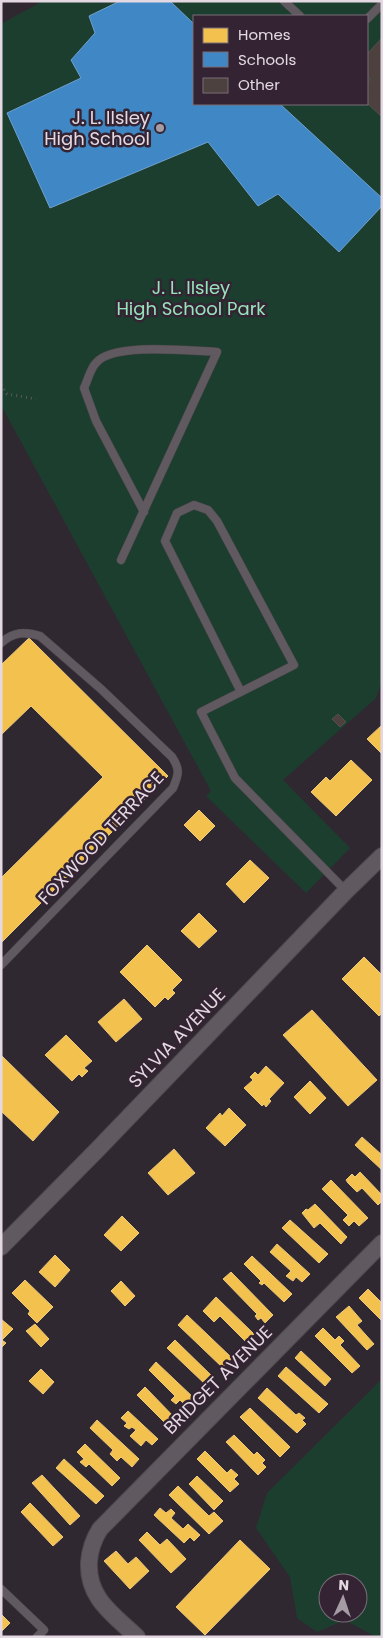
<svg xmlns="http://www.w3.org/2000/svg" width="383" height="1638" viewBox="0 0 383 1638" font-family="Poppins,sans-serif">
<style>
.green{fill:#1c3e2f;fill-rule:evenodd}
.homes{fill:#f2c14e;stroke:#eec87b}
.schools{fill:#3f88c5;stroke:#70a0ce}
.building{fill:#4c413f;stroke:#564e4f}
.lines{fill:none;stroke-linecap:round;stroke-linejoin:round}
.service-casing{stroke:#4d464c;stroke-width:9}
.minor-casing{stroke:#4d464c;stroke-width:18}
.path{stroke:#5d575c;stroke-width:3;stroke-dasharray:1 4;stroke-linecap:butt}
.service{stroke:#60595f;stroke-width:8}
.minor{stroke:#60595f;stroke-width:16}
.poi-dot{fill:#a59ba4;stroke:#342433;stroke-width:2}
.labels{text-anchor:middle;stroke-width:5;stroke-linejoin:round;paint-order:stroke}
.poi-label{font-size:18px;fill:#e4d9e3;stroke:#342433;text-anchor:end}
.park-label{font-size:18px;fill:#96e3bb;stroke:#342433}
.street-label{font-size:18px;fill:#e4d9e3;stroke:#342433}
</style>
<rect width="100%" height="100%" fill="#302830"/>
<!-- green -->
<path class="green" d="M43 1H382V681L376 698 283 780 350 848 306 893 206 796 211 791 1 405V24ZM194 16H367V104H194Z
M382 1379V1637H376L345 1620 317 1632 297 1618 290 1577 256 1528 267 1493ZM328 1583H358V1613H328Z"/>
<!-- homes -->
<path class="homes" d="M29 638 168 776 1 943V878L103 777 31 706 1 735V665Z
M382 725V754L367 739Z
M351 760 372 780 336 816 311 792 326 777 330 781Z
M199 810 215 826 200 841 184 825Z
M250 860 269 878 244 903 226 884Z
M199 913 217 931 199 948 181 931Z
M147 945 182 980 172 990 175 993 168 1000 165 997 155 1007 120 972Z
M364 957 382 975V1013L379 1016 342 979Z
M124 999 142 1019 116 1042 98 1022Z
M312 1010 377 1080 348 1106 283 1035Z
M66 1035 92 1061 84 1068 88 1071 82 1077 79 1074 72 1081 45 1055Z
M1 1055 59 1112 33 1141 1 1111Z
M266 1066 284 1083 269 1099 271 1101 266 1107 264 1104 262 1106 244 1088 253 1080 250 1077 255 1072 258 1075Z
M310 1081 326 1098 310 1114 294 1097Z
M229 1108 246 1125 225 1146 206 1128 220 1113 222 1116Z
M362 1137 382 1155V1170L355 1145Z
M174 1149 195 1173 168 1195 148 1173Z
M360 1172 382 1195V1201L378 1205 362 1188 357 1192 348 1183 346 1180 352 1174 355 1177Z
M331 1180 368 1218 359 1226 354 1221 349 1226 343 1220 348 1215 322 1189Z
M315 1204 347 1237 341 1244 320 1223 314 1228 302 1213 306 1209 308 1210Z
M122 1216 139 1233 121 1251 104 1235Z
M290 1220 328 1254 319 1263 282 1228Z
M277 1244 310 1274 302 1282 296 1277 293 1281 286 1276 291 1271 270 1252Z
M55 1255 70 1270 55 1287 39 1272Z
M252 1256 292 1294 284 1302 264 1283 262 1285 259 1283 261 1281 244 1264Z
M231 1272 273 1315 265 1323 261 1318 258 1320 255 1316 257 1314 223 1279Z
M25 1280 53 1307 37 1323 28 1314 30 1311 12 1293Z
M121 1281 135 1296 125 1306 111 1291Z
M368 1289 382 1303V1321L359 1298Z
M216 1297 254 1334 246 1342 220 1316 214 1322 203 1311Z
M349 1306 362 1321 357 1325 374 1344 367 1350 336 1317Z
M187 1315 232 1358 223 1368 178 1325Z
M1 1319 13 1329 2 1340 6 1343 1 1348Z
M35 1324 49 1339 41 1347 26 1331Z
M323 1328 335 1340 339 1336 344 1341 340 1345 360 1366 352 1373 315 1336Z
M175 1340 213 1377 206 1385 167 1348Z
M301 1351 331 1379 325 1386 295 1358Z
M156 1362 195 1399 187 1407 180 1400 176 1404 171 1400 175 1396 149 1370Z
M286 1367 328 1404 319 1413 278 1376Z
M41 1369 54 1382 43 1394 29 1381Z
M145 1387 176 1419 168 1426 137 1395Z
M267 1388 296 1415 299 1413 305 1418 302 1420 306 1424 297 1433 258 1398Z
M250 1408 290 1447 280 1457 240 1417Z
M128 1411 158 1439 152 1445 146 1440 141 1446 130 1436 136 1430 132 1427 129 1429 124 1426 127 1423 121 1418Z
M97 1420 139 1459 132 1467 121 1457 117 1461 110 1454 113 1450 90 1428Z
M234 1435 254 1455 257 1452 265 1460 262 1463 266 1467 258 1475 226 1442Z
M85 1444 120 1478 112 1486 89 1464 86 1467 80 1462 84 1459 77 1452Z
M205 1451 227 1473 231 1469 238 1475 234 1479 239 1484 230 1492 197 1459Z
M64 1459 104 1496 96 1504 56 1468Z
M42 1475 80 1516 70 1525 32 1483Z
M197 1476 223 1501 214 1510 189 1484Z
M178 1486 209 1516 214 1512 223 1521 209 1534 169 1495Z
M30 1503 63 1537 53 1546 21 1512Z
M160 1508 166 1513 171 1509 175 1513 171 1518 183 1529 188 1524 200 1535 194 1541 190 1537 184 1543 154 1515Z
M147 1532 160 1545 167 1539 186 1559 171 1573 139 1540Z
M240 1540 270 1569 205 1635 176 1607Z
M116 1551 128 1564 136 1557 149 1571 130 1589 104 1561Z
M1 1614 10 1623 1 1632Z"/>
<!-- schools -->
<path class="schools" d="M120 1H170L194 24V104H280L382 198V206L339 252 278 194 258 206 208 142 50 208 7 113 81 78 71 60 95 33 89 16Z"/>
<!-- building -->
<path class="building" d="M382 38V117L367 103V83L370 79 367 76V54Z
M338 714 346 722 340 727 332 719Z"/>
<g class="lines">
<defs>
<path id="service" d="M284 1 300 16
M367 19 382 4
M121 560 217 352C190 351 113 342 96 363 90 369 88 380 84 388L96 421 144 512
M1 643C13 632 25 631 40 636L101 689 172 757C180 769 179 774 173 788L1 965
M241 692 165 541 177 513 194 505 208 510 217 521 294 665 201 712 235 778 346 891
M1 1589 44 1630 37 1637"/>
<path id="minor" d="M1 1247 97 1150 346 891 382 856
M137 1637C113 1614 87 1598 89 1562 90 1549 93 1540 100 1529L382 1243"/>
</defs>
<!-- service casing -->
<use href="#service" class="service-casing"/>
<!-- minor casing -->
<use href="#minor" class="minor-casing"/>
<!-- path -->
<path class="path" d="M1 385 7 394 36 399"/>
<!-- service -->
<use href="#service" class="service"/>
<!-- minor -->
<use href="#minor" class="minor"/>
</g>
<!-- markers -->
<circle class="poi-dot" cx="160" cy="128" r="5"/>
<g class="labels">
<!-- poi labels -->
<g class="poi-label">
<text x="150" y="124">J. L. Ilsley<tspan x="150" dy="21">High School</tspan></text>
</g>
<!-- park labels -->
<g class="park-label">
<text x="191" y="294">J. L. Ilsley<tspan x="191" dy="21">High School Park</tspan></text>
</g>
<!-- street labels -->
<g class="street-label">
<text transform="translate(101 838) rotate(-47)" y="6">FOXWOOD TERRACE</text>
<text transform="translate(177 1038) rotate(-46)" y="6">SYLVIA AVENUE</text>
<text transform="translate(218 1380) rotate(-45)" y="6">BRIDGET AVENUE</text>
</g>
</g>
<!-- border -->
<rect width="383" height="1638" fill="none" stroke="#e4d9e3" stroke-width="5"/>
<!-- legend -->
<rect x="193" y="15" width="175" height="90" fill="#342433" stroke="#7a6c79"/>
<rect x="203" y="28" width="25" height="15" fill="#f2c14e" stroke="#7a6c79"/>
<text x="238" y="40" font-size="15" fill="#e4d9e3">Homes</text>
<rect x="203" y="52" width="25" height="15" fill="#3f88c5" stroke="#7a6c79"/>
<text x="238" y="65" font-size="15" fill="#e4d9e3">Schools</text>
<rect x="203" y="78" width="25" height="15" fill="#4c413f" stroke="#7a6c79"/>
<text x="238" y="90" font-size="15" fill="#e4d9e3">Other</text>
<!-- north arrow -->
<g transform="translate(343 1598) rotate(3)"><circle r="24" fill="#342433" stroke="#7a6c79"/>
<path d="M0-4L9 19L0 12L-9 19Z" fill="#a59ba4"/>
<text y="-8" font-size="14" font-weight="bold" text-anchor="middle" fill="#e4d9e3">N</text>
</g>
</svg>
